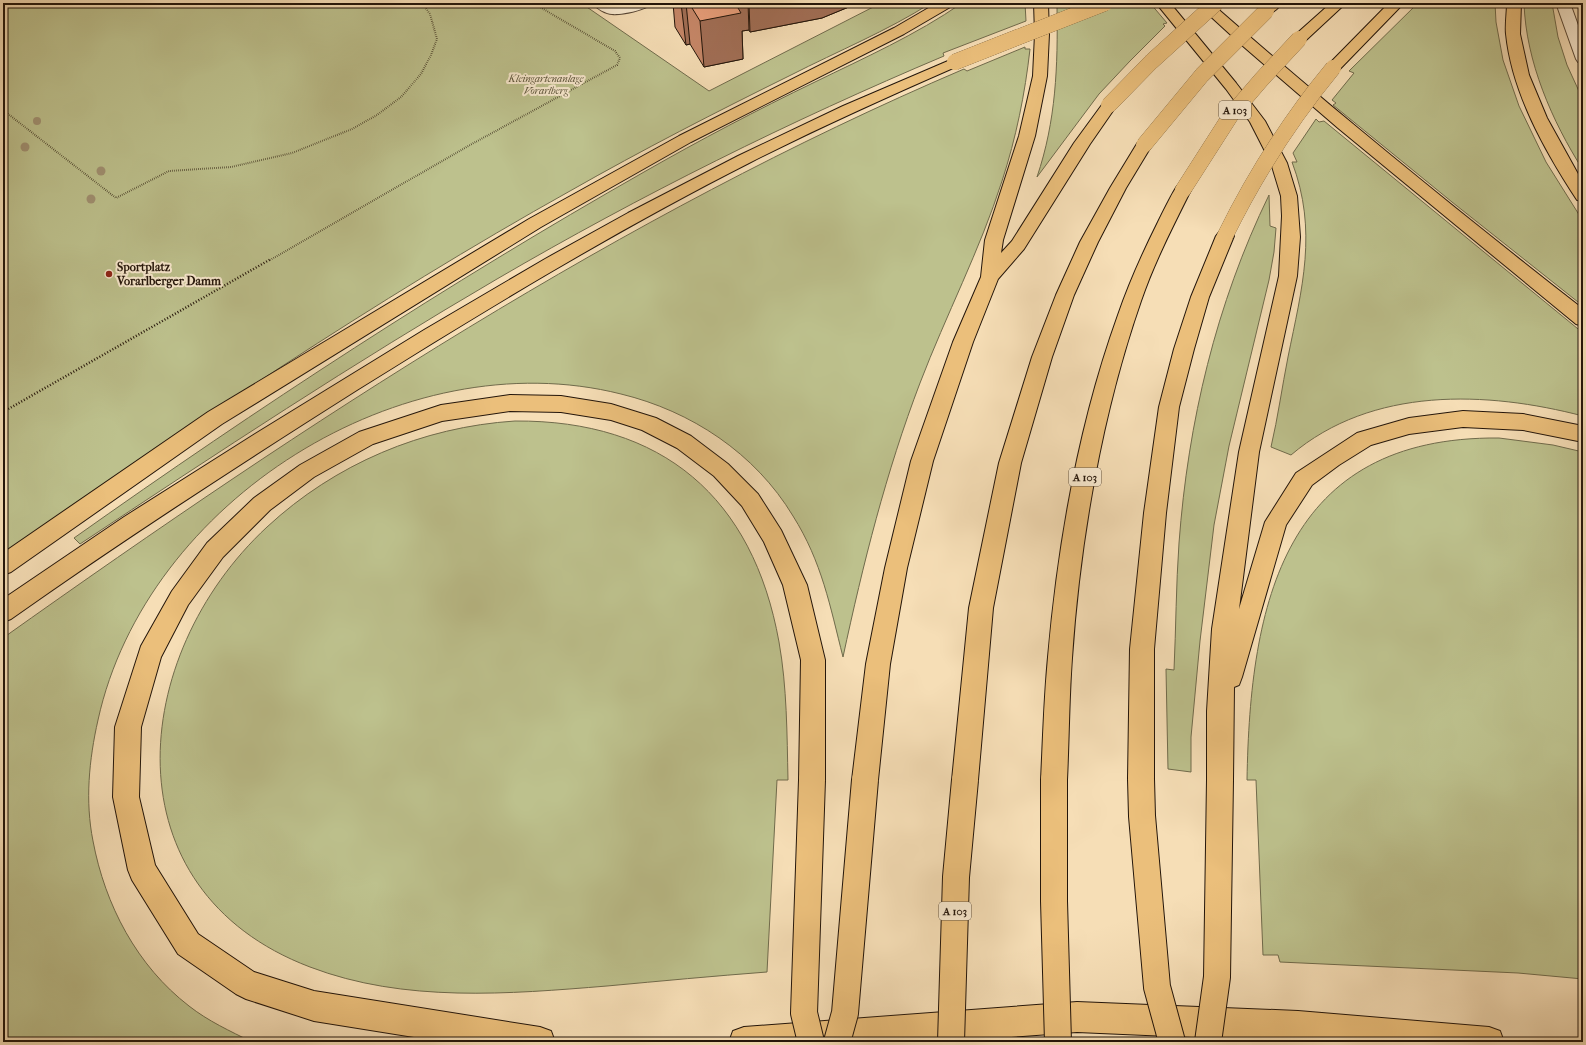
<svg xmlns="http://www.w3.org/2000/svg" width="1586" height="1045" viewBox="0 0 1586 1045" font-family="'IM FELL French Canon',serif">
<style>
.green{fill:#bdc18d;stroke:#706b4c}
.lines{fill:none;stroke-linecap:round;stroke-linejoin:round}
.service-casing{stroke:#584735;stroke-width:2}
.motorway-casing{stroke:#23150a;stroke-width:2}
.path-far1{stroke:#23150a;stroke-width:2;stroke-dasharray:0.5 1.5;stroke-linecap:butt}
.path{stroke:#23150a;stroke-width:2.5;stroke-dasharray:1 2;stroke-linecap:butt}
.service{fill:#f9ead0;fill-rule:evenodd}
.motorway{fill:#ebbf7b;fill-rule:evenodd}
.motorway-bridge-far1-casing{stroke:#23150a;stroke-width:16;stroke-linecap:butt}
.motorway-bridge-casing{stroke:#23150a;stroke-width:28;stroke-linecap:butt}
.motorway-bridge-far1{stroke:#ebbf7b;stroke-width:16}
.motorway-bridge{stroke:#ebbf7b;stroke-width:26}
.tree{fill:#a09071}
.wall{fill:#c68768;stroke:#23150a}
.shaded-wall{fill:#a16e55;stroke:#23150a}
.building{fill:#e69d79;stroke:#23150a}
.poi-dot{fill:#8f2418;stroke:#f9ead0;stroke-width:1.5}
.labels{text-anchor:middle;stroke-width:4;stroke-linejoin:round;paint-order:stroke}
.far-park-label{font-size:10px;font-style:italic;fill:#595138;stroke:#f9ead0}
.shield{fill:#f9ead0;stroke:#635545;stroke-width:1}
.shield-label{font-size:11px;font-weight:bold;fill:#23150a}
.poi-label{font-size:12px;font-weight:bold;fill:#23150a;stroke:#f9ead0;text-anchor:start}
</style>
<rect width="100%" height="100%" fill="#f6deb6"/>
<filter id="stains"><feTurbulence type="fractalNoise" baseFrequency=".005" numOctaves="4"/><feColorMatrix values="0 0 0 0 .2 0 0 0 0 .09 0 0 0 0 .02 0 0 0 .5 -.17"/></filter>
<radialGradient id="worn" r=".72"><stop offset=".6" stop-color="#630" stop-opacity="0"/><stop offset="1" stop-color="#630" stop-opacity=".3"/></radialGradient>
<!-- green -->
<path class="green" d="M3 3H581L709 91 881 3H931C887 31 838 51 791 75 716 112 642 150 570 191 373 301 188 427 3 555Z
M962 3H1025L1026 21 943 53 944 56C790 121 641 195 497 279 355 362 217 453 80 544L74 538C259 407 447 284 644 172 700 140 757 110 815 82 864 58 916 35 962 3Z
M1053 3H1150L1167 23 1163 24 1165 26 1130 61 1099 94 1037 177C1056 121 1058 66 1057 7L1053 6Z
M1418 3H1495L1496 22 1503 60 1519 106 1546 162 1583 221V306L1452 202 1333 105 1336 103 1332 100 1354 73 1349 71Z
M1524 3H1552L1558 37 1567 65 1583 100V170C1552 121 1526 62 1524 3Z
M1025 47V49H1030C1025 94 1016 138 1002 181 980 250 946 315 920 383 886 472 863 564 843 657 830 606 822 562 793 516 755 453 691 411 621 394 403 339 146 501 98 720 89 760 85 801 93 841 105 905 137 966 189 1006 208 1021 230 1031 252 1042H3V638C307 422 620 216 964 69L967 71Z
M1316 119 1319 122 1324 121 1583 333V416C1487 391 1372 386 1291 455L1271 447C1278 417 1282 387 1288 357 1302 288 1318 231 1292 162H1297L1293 153Z
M1269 195 1270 226 1276 228 1274 252 1269 280 1229 446 1214 525 1200 641 1191 737V772L1168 769 1166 669 1174 670C1176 628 1176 585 1179 543 1188 422 1216 304 1269 195Z
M515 421C662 420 753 497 779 642 787 687 787 734 788 780H777L767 972C714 976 661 981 607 986 509 994 404 1003 310 967 107 890 128 656 267 527 335 464 422 427 515 421Z
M1499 438 1553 445 1583 452V979L1518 973 1280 962 1278 955H1263L1256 780H1247C1250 603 1284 436 1499 438Z"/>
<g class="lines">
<defs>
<path id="service" d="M592 3H609L614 6 632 3H652C647 10 621 15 612 14 606 14 596 8 592 3Z
M1556 3H1570L1583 39V63L1578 62 1576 59Z"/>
<path id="motorway" d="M937 3H954L952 6 904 34 691 142 541 227 222 424 11 572 3 575V553L208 412 529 219 679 136 894 28Z
M1034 3H1048L1049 34 1047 76 1035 136 1003 240 1001 253 1012 241 1074 143 1104 102 1109 100 1114 102 1117 105 1090 144 1024 249 998 279 973 342 933 461 907 568 890 664 878 780 874 789 865 793 856 789 852 780 866 664 885 568 911 461 953 342 981 277 985 240 1019 136 1033 76 1035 34Z
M1156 3H1170L1236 83 1265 121 1287 163 1297 196 1300 237 1297 276 1259 452 1239 609 1265 522 1296 473 1357 433 1409 418 1463 411 1523 414 1583 426V442L1523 430 1463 427 1409 434 1371 445 1339 465 1312 485 1286 525 1242 677 1239 685 1234 687 1233 780 1229 789 1220 793 1211 789 1207 780V711L1212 629 1239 452 1279 276 1282 216 1281 196 1271 163 1250 122 1226 89Z
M1196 3H1211C1332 109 1456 210 1583 309V326L1576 324 1338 128 1244 47Z
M1267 3H1282C1277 10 1270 16 1261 14L1259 11Z
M1331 3H1346L1304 42 1299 43 1294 42 1292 39 1294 36Z
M1389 3H1404L1338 71 1333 72 1328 71 1326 68 1328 65Z
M1507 3H1521L1520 34 1529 75 1547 118 1583 183V201L1577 200C1545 151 1512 93 1506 34 1505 24 1507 13 1507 3Z
M955 58 960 59 962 62 960 65C889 96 818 128 749 163 615 231 485 310 357 390 240 464 124 539 11 619L3 622V599L124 517 255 434 424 330 545 259 628 213 738 156 843 106Z
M1144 140 1150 142 1152 145 1126 188 1098 242 1074 295 1052 357 1021 463 993 608 978 780 974 789 965 793 956 789 952 780 969 608 999 463 1032 357 1056 295 1080 242 1110 188 1138 142Z
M1183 185 1189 186 1191 190C1173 226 1154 263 1141 301 1102 413 1080 540 1072 658 1069 698 1069 739 1067 780L1063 789 1054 793 1045 789 1041 780C1043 739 1044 698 1048 657 1058 543 1079 423 1118 315 1129 283 1143 252 1158 222 1164 210 1170 197 1177 186Z
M1225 230 1231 232 1234 236 1209 297 1194 349 1179 407 1166 513 1154 649V779L1150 788 1141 792 1132 788 1128 779 1130 649 1144 513 1159 407 1174 349 1191 297 1216 236 1219 232Z
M510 395 561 396 611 404 656 418 691 436 728 464 758 494 781 530 807 585 825 660V780L821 789 812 793 803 789 799 780 801 660 783 585 764 542 742 506 714 476 677 448 642 430 611 420 561 412 510 411 442 421 373 444 314 477 270 510 223 557 188 605 161 657 141 727 139 797 155 865 198 934 254 972 314 991 540 1027 551 1031 555 1042H445L314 1021 246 999 236 994 178 954 132 880 128 870 113 797 115 727 141 646 172 591 207 543 254 498 300 465 359 432 441 405Z
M1077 1002 1298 1011 1489 1027 1500 1031 1504 1042H1309L1077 1032 945 1042H729L733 1031 744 1027Z"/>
</defs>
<!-- service casing -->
<use href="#service" class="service-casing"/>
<!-- motorway casing -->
<use href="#motorway" class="motorway-casing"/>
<!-- path-far1 -->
<path class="path-far1" d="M3 110 116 198 169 171 231 167 292 153 352 129 377 115 401 97 421 74 431 55 437 39 430 14 422 3
M270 260 470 145 617 65 620 58 615 51 533 3"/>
<!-- path -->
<path class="path" d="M3 412 271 259"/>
<!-- service -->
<use href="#service" class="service"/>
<!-- motorway -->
<use href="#motorway" class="motorway"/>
<defs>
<path id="motorway-bridge-far1" d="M955 62 1105 3
M1109 105 1151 62 1216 3
M1144 145 1202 75 1266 11
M1183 190 1231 115 1261 80 1299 39
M1225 236C1255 175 1290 120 1333 68"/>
<path id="motorway-bridge" d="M1141 779 1142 816 1157 987 1172 1042
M1054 780V901L1058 1042
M811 1042 804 1013 812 780
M837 1042 845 1013 865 780
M951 1042 956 877 965 780
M1208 1042 1217 977 1220 780"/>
</defs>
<!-- motorway-bridge-far1 casing -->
<use href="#motorway-bridge-far1" class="motorway-bridge-far1-casing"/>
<!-- motorway-bridge casing -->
<use href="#motorway-bridge" class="motorway-bridge-casing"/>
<!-- motorway-bridge-far1 -->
<use href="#motorway-bridge-far1" class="motorway-bridge-far1"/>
<!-- motorway-bridge -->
<use href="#motorway-bridge" class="motorway-bridge"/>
</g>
<!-- trees -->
<g class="tree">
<circle cx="37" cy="121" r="4"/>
<circle cx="25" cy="147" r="4.5"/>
<circle cx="101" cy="171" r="4.5"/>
<circle cx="91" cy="199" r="4.5"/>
</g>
<!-- wall -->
<path class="wall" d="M673 3H856V4L822 18 750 32 749 30 742 31 743 59 704 67 690 44 686 45 675 27Z"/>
<!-- shaded-wall -->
<path class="shaded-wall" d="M681 3H686L690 44 686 45Z
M727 3H748L749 30 742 31 743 59 704 67 700 21Z
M749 3H856V4L822 18 750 32Z"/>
<!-- building -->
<path class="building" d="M689 3H735L741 13 700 21Z"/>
<!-- markers -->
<circle class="poi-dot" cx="109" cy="274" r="4"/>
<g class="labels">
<!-- far-park labels -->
<g class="far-park-label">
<text x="546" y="82">Kleingartenanlage<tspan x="546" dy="12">Vorarlberg</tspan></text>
</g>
<!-- shield labels -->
<g class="shield">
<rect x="1219" y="101" width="32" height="18" rx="3"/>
<rect x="1069" y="468" width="32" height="18" rx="3"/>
<rect x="939" y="902" width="32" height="18" rx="3"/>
</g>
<g class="shield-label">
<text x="1235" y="114">A 103</text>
<text x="1085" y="481">A 103</text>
<text x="955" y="915">A 103</text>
</g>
<!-- poi labels -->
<g class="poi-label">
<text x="117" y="271">Sportplatz<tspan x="117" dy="14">Vorarlberger Damm</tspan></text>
</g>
</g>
<!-- margin -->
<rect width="1586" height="1045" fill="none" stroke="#f6deb6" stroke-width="16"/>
<rect x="4" y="4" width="1578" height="1037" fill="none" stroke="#23150a" stroke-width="2"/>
<rect x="8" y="8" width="1570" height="1029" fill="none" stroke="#23150a"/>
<rect width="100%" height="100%" filter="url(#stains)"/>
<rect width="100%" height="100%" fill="url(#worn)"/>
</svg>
